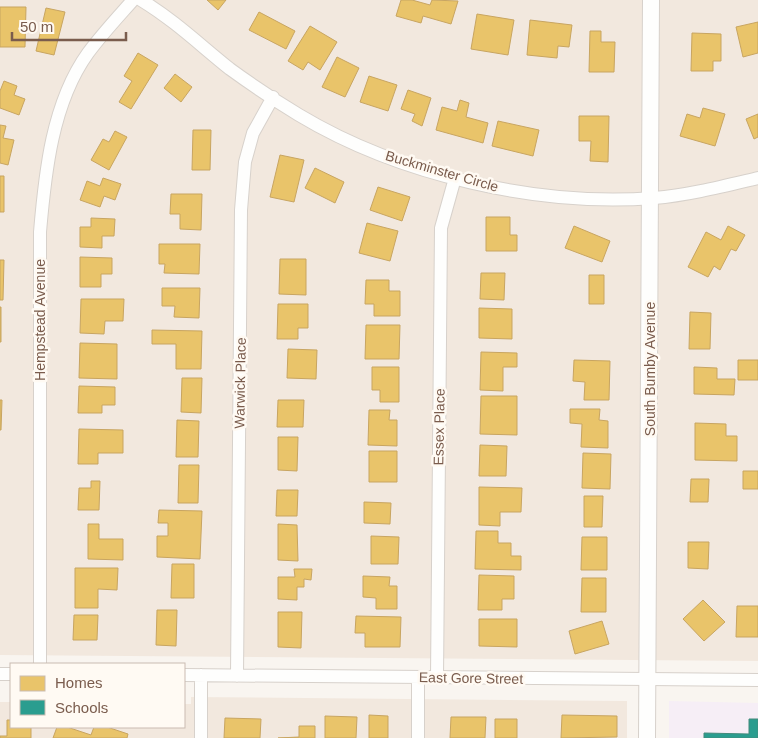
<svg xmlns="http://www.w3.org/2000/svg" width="758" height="738" viewBox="0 0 758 738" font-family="Helvetica,sans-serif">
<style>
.residential{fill:#f2e8de}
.education{fill:#f6eef6}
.homes{fill:#e9c46a;stroke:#c8a561}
.schools{fill:#2a9d8f;stroke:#428a7b}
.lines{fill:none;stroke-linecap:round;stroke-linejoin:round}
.minor-casing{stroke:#d7d1cb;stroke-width:14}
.tertiary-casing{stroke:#d7d1cb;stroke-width:18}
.minor{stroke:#fefefd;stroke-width:12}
.tertiary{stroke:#fefefd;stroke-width:16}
.labels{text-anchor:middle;stroke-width:5;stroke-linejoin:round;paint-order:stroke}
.street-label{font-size:14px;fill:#7a5c4d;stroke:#fffaf3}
</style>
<rect width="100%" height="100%" fill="#f9f5f0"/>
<!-- residential -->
<path class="residential" d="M0 0H758V661L0 655Z
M191 697 627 701V738H0V702H11V727H184V704H191Z"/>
<!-- education -->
<path class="education" d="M669 701 758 703V738H669Z"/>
<!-- homes -->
<path class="homes" d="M207 0H226L218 10Z
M401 0H412L430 5 432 0 458 1 451 24 423 16 421 23 396 16Z
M0 7H26L25 47H0Z
M46 8 65 12 54 55 36 51Z
M259 12 295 31 286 49 249 30Z
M477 14 514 20 508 55 471 49Z
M530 20 572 25 569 47 558 46 557 58 527 55Z
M758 22V53L743 57 736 27Z
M310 26 337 42 320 70 308 62 303 70 288 61Z
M590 31H601V42H615L614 72H589Z
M692 33 721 34V61H713V71H691Z
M138 53 158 65 131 109 119 102 132 81 124 76Z
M337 57 359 68 345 97 322 87Z
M175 74 192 87 181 102 164 88Z
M369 76 397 85 388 111 360 102Z
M4 81 17 86 14 95 25 99 19 115 0 108V91Z
M408 90 431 98 422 126 412 121 415 114 401 109Z
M460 100 469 103 466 117 488 123 483 143 436 130 442 107 457 111Z
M703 108 725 114 715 146 680 136 687 114 700 118Z
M758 114V137L754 139 746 119Z
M579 116H609L608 162 590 161 591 141H579Z
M498 121 539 130 533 156 492 146Z
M0 125 6 126 3 138 14 140 8 165 0 163Z
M193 130H211L210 170H192Z
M115 131 127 137 109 170 91 160 103 139 109 142Z
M280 155 304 160 294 202 270 197Z
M315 168 344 182 335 203 305 188Z
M0 176H4V212H0Z
M103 178 121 184 115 200 104 196 100 207 80 200 87 181 100 186Z
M378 187 410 197 402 221 370 210Z
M171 194H202L201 230 180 229V214H170Z
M486 217H510V235H517V251H486Z
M91 218 115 219 114 236H102V248L80 247V227H91Z
M367 223 398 231 390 261 359 253Z
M574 226 610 241 602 262 565 248Z
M728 226 745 235 736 251 731 249 720 270 714 266 708 277 688 267 706 232 721 240Z
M159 244H200L199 274 164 273 165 264H159Z
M80 257 112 258V274H101V287H80Z
M280 259H306V295L279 294Z
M0 260H4L3 300H0Z
M481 273H505L504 300 480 299Z
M589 275H604V304H589Z
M366 280H389V291H400V316H374V304H365Z
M162 288H200L199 318 174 317 175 306H162Z
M81 299H124L123 321H105L104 334 80 333Z
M278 304H308V328H298V339H277Z
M0 307H1V342H0Z
M479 308 512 309V339L479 338Z
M690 312 711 313 710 349H689Z
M366 325H400L399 359H365Z
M152 330 202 331 201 369H176V344H152Z
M80 343 117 344V379L79 378Z
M288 349 317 350 316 379 287 378Z
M481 352 517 353V367H503V391L480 390Z
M574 360 610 361 609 400H584L585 382 573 381Z
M738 360H758V380H738Z
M372 367H399V402H380V390H372Z
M694 367 717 368V379H735L734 395 694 394Z
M182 378H202L201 413 181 412Z
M79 386 115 387V405H102V413H78Z
M481 396H517V435L480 434Z
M0 400H2L1 430H0Z
M278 400H304L303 427H277Z
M570 409H600L599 420 608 421V448L581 447 582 424 570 423Z
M369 410H390L389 420H397V446L368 445Z
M177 420 199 421 198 457H176Z
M695 423 726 424V436H737V461L695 460Z
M79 429 123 430V453H98V464H78Z
M278 437H298L297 471 278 470Z
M480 445 507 446 506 476H479Z
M369 451H397V482H369Z
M583 453 611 454 610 489 582 488Z
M179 465H199L198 503H178Z
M743 471H758V489H743Z
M691 479H709L708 502H690Z
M91 481H100L99 510H78L79 488H91Z
M479 487 522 488 521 512H500V526L479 525Z
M277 490H298L297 516H276Z
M584 496H603L602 527H584Z
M364 502 391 503 390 524 364 523Z
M159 510 202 511 200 559 157 557V536H168V523H158Z
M88 524H99V539H123V560L88 559Z
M278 524 297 525 298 561 278 560Z
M476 531H498V543H511V556H521V570L475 569Z
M371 536 399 537 398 564H371Z
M582 537H607V570H581Z
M688 542H709L708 569 688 568Z
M172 564H194V598H171Z
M75 568H118L117 590 98 589V608H75Z
M294 569H312L311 580 304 579V587H297V600L278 599V577H295Z
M479 575 514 576V599H502V610H478Z
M363 576 390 577 389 586H397V609H376V598L363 597Z
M582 578H606V612H581Z
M703 600 725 622 704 641 683 619Z
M737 606H758V637H736Z
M157 610H177L176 646 156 645Z
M278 612H302L301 648 278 647Z
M74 615H98L97 640H73Z
M356 616 401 617 400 647H365V633H355Z
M479 619H517V647L479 646Z
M602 621 609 644 575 654 569 631Z
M369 715 388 716V738H369Z
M562 715 617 716V737L561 738Z
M325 716 357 717 356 738H325Z
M451 717H486L485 738H450Z
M225 718 261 719 260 738H224Z
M495 719H517V738H495Z
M7 720H11V727H31V738H0V736H7Z
M299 726H315V738H278L299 737Z
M57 727H67L91 735 94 727H107L128 734 127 738H53Z"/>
<!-- schools -->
<path class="schools" d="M749 719H758V738H704V733L749 734Z"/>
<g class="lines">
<defs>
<path id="minor" d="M141 0C174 20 200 45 230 69 252 85 276 101 299 115 399 175 538 207 654 198 689 195 724 186 758 178
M40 664V232C45 173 52 103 88 53 102 34 118 17 133 0
M0 674H11
M184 675 758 680
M237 676 241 210 245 162 253 133 273 97
M418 677V738
M437 678 441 228 455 178
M201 738V675"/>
<path id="tertiary" d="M647 738 651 0"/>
</defs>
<!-- minor casing -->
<use href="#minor" class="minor-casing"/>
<!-- tertiary casing -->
<use href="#tertiary" class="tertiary-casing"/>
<!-- minor -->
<use href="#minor" class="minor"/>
<!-- tertiary -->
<use href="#tertiary" class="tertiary"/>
</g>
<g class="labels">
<!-- street labels -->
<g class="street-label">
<text transform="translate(442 171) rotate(16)" y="5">Buckminster Circle</text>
<text transform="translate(40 320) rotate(-90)" y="5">Hempstead Avenue</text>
<text transform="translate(650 369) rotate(-90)" y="5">South Bumby Avenue</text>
<text transform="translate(240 383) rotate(-89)" y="5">Warwick Place</text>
<text transform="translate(439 427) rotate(-89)" y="5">Essex Place</text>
<text transform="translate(471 678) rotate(1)" y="5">East Gore Street</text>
</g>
</g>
<!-- legend -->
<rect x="10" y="663" width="175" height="65" fill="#fffaf3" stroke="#cabbb1"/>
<rect x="20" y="676" width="25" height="15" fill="#e9c46a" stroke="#cabbb1"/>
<text x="55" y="688" font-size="15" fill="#7a5c4d">Homes</text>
<rect x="20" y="700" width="25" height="15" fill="#2a9d8f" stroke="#cabbb1"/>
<text x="55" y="713" font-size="15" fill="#7a5c4d">Schools</text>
<!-- scale -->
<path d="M12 32v8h114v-8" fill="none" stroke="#7a5c4d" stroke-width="2.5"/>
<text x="20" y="32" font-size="15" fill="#7a5c4d" stroke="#fffaf3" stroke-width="4" paint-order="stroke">50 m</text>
</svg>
